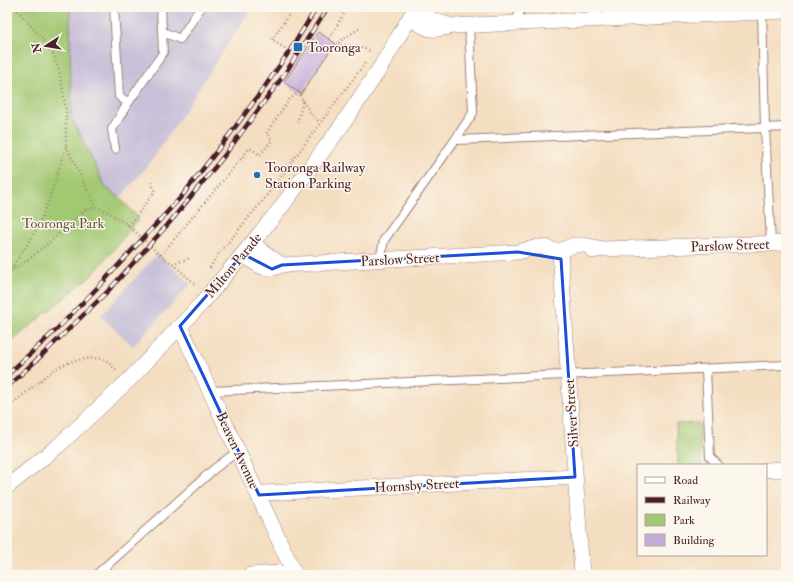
<svg xmlns="http://www.w3.org/2000/svg" width="793" height="582" viewBox="0 0 793 582" font-family="'IM FELL Double Pica',serif">
<style>
.industrial{fill:#c8bfd8}
.green{fill:#a2c872;stroke:#76744e}
.building{fill:#c5add9}
.lines{fill:none;stroke-linecap:round;stroke-linejoin:round}
.lane-casing{stroke:#9f7e76;stroke-width:10}
.street-casing{stroke:#9f7e76;stroke-width:16}
.path{stroke:#9f7e76;stroke-width:2.5;stroke-dasharray:1 3;stroke-linecap:butt}
.lane{stroke:#fff;stroke-width:8}
.street{stroke:#fff;stroke-width:15}
.rail-casing{stroke:#4a1f2b;stroke-width:4.5}
.rail{stroke:#fbf7ec;stroke-width:3;stroke-dasharray:9;stroke-linecap:butt}
.marked{fill:none;stroke:#1d4ed8;stroke-width:3;stroke-linejoin:round}
.poi-dot{fill:#1f6fb2;stroke:#fbf7ec;stroke-width:1.5}
.labels{text-anchor:middle;stroke-width:3;stroke-linejoin:round;paint-order:stroke}
.poi-label{font-size:14px;fill:#4a1f2b;stroke:#fbf7ec;text-anchor:start}
.park-label{font-size:14px;fill:#645240;stroke:#fbf7ec}
.street-label{font-size:14px;fill:#4a1f2b;stroke:#fbf7ec}
</style>
<rect width="100%" height="100%" fill="#fbf7ec"/>
<filter id="ink" filterUnits="userSpaceOnUse"><feTurbulence type="fractalNoise" baseFrequency=".025" numOctaves="2"/><feDisplacementMap in="SourceGraphic" scale="8" xChannelSelector="R" yChannelSelector="G"/><feConvolveMatrix kernelMatrix="1 2 1 2 8 2 1 2 1" color-interpolation-filters="sRGB"/></filter>
<filter id="wash" filterUnits="userSpaceOnUse"><feTurbulence type="fractalNoise" baseFrequency=".012" numOctaves="4" result="noise"/><feDisplacementMap in="SourceGraphic" scale="16" xChannelSelector="R" yChannelSelector="G"/><feGaussianBlur stdDeviation="0.9" result="paint"/><feColorMatrix in="noise" values="0 0 0 0 0 0 0 0 0 0 0 0 0 0 0 0 0 1.4 0 .05"/><feComposite in="paint" operator="in"/></filter>
<g filter="url(#wash)">
<rect width="100%" height="100%" fill="#f4dec1"/>
<!-- industrial -->
<path class="industrial" d="M70 7H252L153 159 120 198 106 188 71 117Z
M157 254 191 284 133 346 101 316Z"/>
<!-- green -->
<path class="green" d="M7 7H70L71 117 106 188 120 198 139 219 92 275 7 345Z
M699 423 701 465H678L676 424Z"/>
<g id="blocks">
<!-- building -->
<path class="building" d="M318 32 335 43 301 94 284 82Z"/>
</g>
</g>
<g filter="url(#ink)">
<use href="#blocks" fill-opacity="0" stroke="#9f7e76" stroke-width="1"/>
<g class="lines">
<defs>
<path id="lane" d="M114 7 119 96 128 103 163 53 161 7
M762 10 765 128 771 244
M515 23 522 7
M163 32 180 39 201 7
M455 140 786 127
M115 149 112 129 128 103
M380 260 384 240 455 140 473 113 469 25
M706 369 710 457 718 465
M211 391 786 365
M96 575 214 469 238 451"/>
<path id="street" d="M416 9 435 21 449 25
M410 18C428 30 430 32 452 26L786 11
M252 243 267 255 282 265
M560 251 582 575
M593 251 603 249 786 243
M243 254C251 260 262 270 273 268 276 268 279 266 282 265L518 252 538 247H545L555 251H560L574 245H584L603 249
M180 326 295 575
M766 470 786 469
M7 487 58 446 129 380 202 303 243 254 279 210 342 125 380 68 416 7
M259 495 264 493 575 477
M250 575 294 572"/>
</defs>
<!-- lane casing -->
<use href="#lane" class="lane-casing"/>
<!-- street casing -->
<use href="#street" class="street-casing"/>
<!-- path -->
<path class="path" d="M8 7 15 8
M284 22 272 40 286 49
M285 23 284 22 294 7
M329 39 348 7
M337 45C350 45 361 46 372 52
M332 47 337 45 340 41 360 28
M303 101 311 114 320 123
M66 146 96 207 108 212 129 226 158 253 172 264 190 258
M129 226 155 191 151 182
M161 255 250 148 260 155 272 140 266 134 289 100 299 92 303 101 297 123
M173 264 196 285
M210 268 216 257 264 199 365 63
M11 271 29 259 50 242 85 210 96 207
M7 275 31 239 40 221 49 200 66 146V111L63 90 59 71 53 54 42 38 30 25 15 7
M7 408 56 368 73 361 90 358 104 359 118 371"/>
<!-- lane -->
<use href="#lane" class="lane"/>
<!-- street -->
<use href="#street" class="street"/>
<defs>
<path id="rail" d="M7 375 56 330 101 284 182 196 230 134 261 92 291 49 317 7
M7 387 41 356 108 291 170 222 224 156 284 75 328 7"/>
</defs>
<!-- rail casing -->
<use href="#rail" class="rail-casing"/>
<!-- rail -->
<use href="#rail" class="rail"/>
</g>
</g>
<!-- marked area -->
<path class="marked" d="M518 252 561 259 575 477 259 495 180 326 243 254 272 269 282 265Z"/>
<!-- markers -->
<g class="poi-dot">
<rect x="293" y="42" width="10" height="10" rx="2"/>
<circle cx="257" cy="175" r="4"/>
</g>
<g class="labels">
<!-- poi labels -->
<g class="poi-label">
<text x="307" y="52">Tooronga</text>
<text x="265" y="172">Tooronga Railway<tspan x="265" dy="16">Station Parking</tspan></text>
</g>
<!-- park labels -->
<g class="park-label">
<text x="63" y="228">Tooronga Park</text>
</g>
<!-- street labels -->
<g class="street-label">
<text transform="translate(730 245) rotate(-2)" y="5">Parslow Street</text>
<text transform="translate(400 259) rotate(-3)" y="5">Parslow Street</text>
<text transform="translate(233 265) rotate(-50)" y="5">Milton Parade</text>
<text transform="translate(571 413) rotate(-94)" y="5">Silver Street</text>
<text transform="translate(238 450) rotate(65)" y="5">Beaven Avenue</text>
<text transform="translate(417 485) rotate(-3)" y="5">Hornsby Street</text>
</g>
</g>
<!-- margin -->
<rect width="793" height="582" fill="none" stroke="#fbf7ec" stroke-width="24"/>
<!-- legend -->
<rect x="637" y="464" width="130" height="92" fill="#fbf7ec" stroke="#b4a19f"/>
<rect x="645" y="477" width="20" height="6" fill="#ffffff" stroke="#b4a19f"/>
<text x="673" y="484" font-size="12" fill="#4a1f2b">Road</text>
<rect x="645" y="497" width="20" height="6" fill="#4a1f2b" stroke="#b4a19f"/>
<text x="673" y="504" font-size="12" fill="#4a1f2b">Railway</text>
<rect x="645" y="514" width="20" height="12" fill="#a2c872" stroke="#b4a19f"/>
<text x="673" y="524" font-size="12" fill="#4a1f2b">Park</text>
<rect x="645" y="534" width="20" height="12" fill="#c5add9" stroke="#b4a19f"/>
<text x="673" y="544" font-size="12" fill="#4a1f2b">Building</text>
<!-- north arrow -->
<g transform="translate(46 46) rotate(258)" stroke="#fbf7ec" stroke-width="3" paint-order="stroke">
<path d="M0-3L7 15L0 10L-7 15Z" fill="#4a1f2b"/>
<text y="-6" font-size="11" font-weight="bold" text-anchor="middle" fill="#4a1f2b">N</text>
</g>
</svg>
